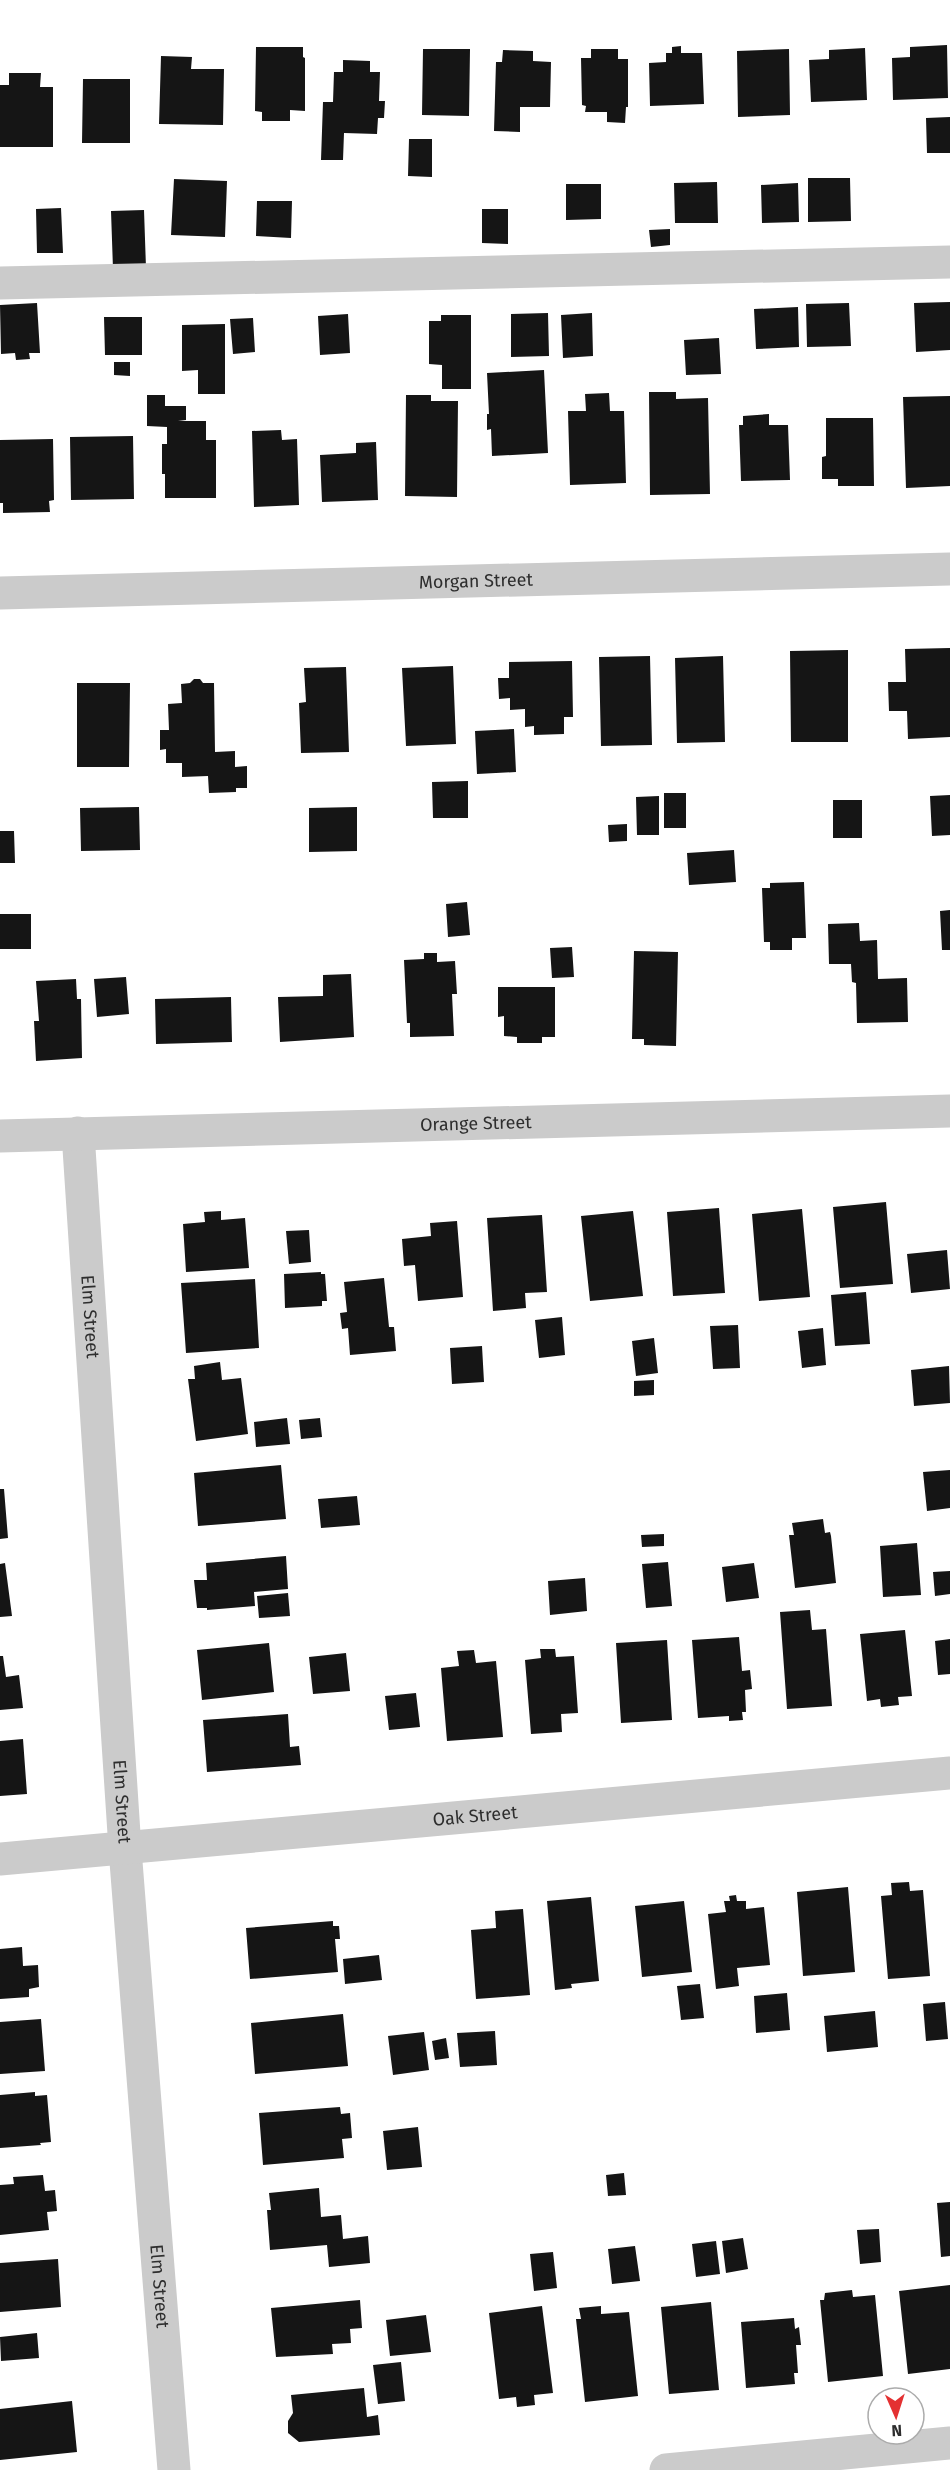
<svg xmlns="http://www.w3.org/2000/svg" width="950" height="2470" viewBox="0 0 950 2470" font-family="'Fira Sans',sans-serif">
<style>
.building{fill:#151515}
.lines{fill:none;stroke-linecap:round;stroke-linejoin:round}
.minor{stroke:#cbcbcb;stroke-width:33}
.labels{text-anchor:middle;stroke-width:6;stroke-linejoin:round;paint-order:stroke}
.street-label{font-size:18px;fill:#2e2e2e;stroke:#fff}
</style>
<rect width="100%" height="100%" fill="#fff"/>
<!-- building -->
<path class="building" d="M947 45 948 98 893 100 892 58 910 57V47Z
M681 46V53H702L704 104 650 106 649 63 666 62V53H672V47Z
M256 47H303V57L305 58V111L290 110V121H262V112L255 111Z
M865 48 867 100 811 102 809 60 829 59V50Z
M423 49H470L469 116 422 115Z
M591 49H618V59H628V107H626L625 123 607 122V112H585L586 106 582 105 581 58H591Z
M789 49 790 115 738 117 737 51Z
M503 50 533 51V61L551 62 550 107H520V132L494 131 496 62H502Z
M161 56 192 57 191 69H224L223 125 159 124Z
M343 60 370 61V72H380L379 101H385L384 118H378L377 134 344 133 343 160H321L323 102H333L334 72H343Z
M9 73H41L40 87H53V147H0V85H9Z
M83 79H130V143H82Z
M950 117V153H927L926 118Z
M409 139H432V177L408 176Z
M808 178H850L851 221 808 222Z
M174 179 227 181 225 237 171 235Z
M717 182 718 223H675L674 183Z
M798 183 799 222 762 223 761 185Z
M566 184H601V219L566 220Z
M257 201H292L291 238 256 236Z
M61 208 63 253H37L36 209Z
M482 209H508V244L482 243Z
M144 210 146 268 113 269 111 211Z
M670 229V245L651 247 649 230Z
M950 302V350L916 352 914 303Z
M37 303 40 353H29L30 359 16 360 15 353 1 354 0 305Z
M849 303 851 346 807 347 806 304Z
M798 307 799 347 756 349 754 309Z
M548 313 549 356 511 357V314Z
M592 313 593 356 563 358 561 315Z
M348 314 350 353 320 355 318 316Z
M441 315H471V389H442V365L429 364V321H441Z
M104 317H142V355H105Z
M253 318 255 352 233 354 230 319Z
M225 324V394H198V370L182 371V325Z
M719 338 721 374 686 375 684 340Z
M114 362H130V376L114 375Z
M544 370 548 453 492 456 491 429 487 430V414H489L487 373Z
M649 392H676V399L708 398 710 494 650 495Z
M609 393 610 411H624L626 483 570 485 568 411H586L585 394Z
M147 395H165V406H186V420L178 421H206V440H216V498H165V474H162V444H167V427L147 426Z
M406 395H431V401H458L457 497 405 496Z
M950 396V486L906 488 903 397Z
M769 414V425H788L790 480 741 481 739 425H743V416Z
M826 418H873L874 486H838V479H822V457L826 456Z
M281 430 282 440 297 439 299 505 254 507 252 431Z
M133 436 134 499 71 500 70 437Z
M53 439 54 500 49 501 50 512 3 513V503H0V440Z
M376 442 378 500 322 502 320 455 356 453V443Z
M950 648V737L908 739 907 711H889L888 682H906L905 649Z
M848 650V742H791L790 651Z
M650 656 652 745 601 746 599 657Z
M723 656 725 742 677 743 675 658Z
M572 661 573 717H564V734L534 735V726L525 727V709L510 710V698L499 699 498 678H509V662Z
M453 666 456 744 406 746 402 668Z
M346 667 349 752 301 753 299 703 306 702 304 668Z
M194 679H200L203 683H214L215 752 235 751V767L247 766V788H236V792L209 793 208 776 182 777V763H166V749L160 750V730H169L168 704 182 703 181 684 190 683Z
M77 683H130L129 767H77Z
M514 729 516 772 477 774 475 731Z
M468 781V818H433L432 782Z
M664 793H686V828H664Z
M950 795V835L932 836 930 796Z
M659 796V835H637L636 797Z
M833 800H862V838H833Z
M139 807 140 850 81 851 80 808Z
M357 807V851L309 852V808Z
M627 824V841L609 842 608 825Z
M0 831H14L15 863H0Z
M734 850 736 882 689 885 687 853Z
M804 882 806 938H792V950H770V942H764L762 888H770V883Z
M467 902 470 935 448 937 446 904Z
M950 910V950H942L940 911Z
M0 914H31V949H0Z
M859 923 860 941 877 940 878 979 907 978 908 1022 857 1023 856 983 852 982 851 964H829L828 924Z
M572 947 574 977 552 978 550 948Z
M634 951 678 952 676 1046 644 1045V1039H632Z
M424 953H437V962L455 961 457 994H452L454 1036 410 1037V1023H407L404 960 424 959Z
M351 974 354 1037 280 1042 278 997 323 996V975Z
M126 977 129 1014 97 1017 94 979Z
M76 979 77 999H81L82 1058 36 1061 34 1021H39L36 981Z
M498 987H555V1037H542V1043H517V1037L504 1036V1016L498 1017Z
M231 997 232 1042 156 1044 155 999Z
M886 1202 893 1284 840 1288 833 1207Z
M719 1208 725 1293 673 1296 667 1212Z
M802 1209 810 1297 759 1301 752 1214Z
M221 1211V1220L245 1218 249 1268 186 1272 183 1224 205 1222 204 1212Z
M633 1211 643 1296 590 1301 581 1216Z
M542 1215 547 1292 525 1293 526 1308 493 1311 487 1218Z
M457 1221 463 1297 418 1301 415 1265 404 1266 402 1239 431 1236 430 1223Z
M309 1230 311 1262 289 1264 286 1231Z
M947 1250 950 1289 911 1293 907 1254Z
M321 1272V1274H325L327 1301H322V1306L285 1308 284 1274Z
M384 1278 389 1327H394L396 1351 350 1355 348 1328 342 1329 340 1313 347 1312 344 1282Z
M255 1279 259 1348 186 1353 181 1283Z
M866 1292 870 1344 835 1346 831 1295Z
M562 1317 565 1355 539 1358 535 1320Z
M738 1325 740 1368 713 1369 710 1326Z
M823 1328 826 1365 802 1368 798 1331Z
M654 1338 658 1373 636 1376 632 1341Z
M482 1346 484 1382 452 1384 450 1348Z
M220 1362 222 1380 241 1378 248 1434 196 1441 188 1379H195L194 1366Z
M949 1366 950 1403 914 1406 911 1370Z
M654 1380V1395L634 1396V1381Z
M287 1418 290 1444 256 1447 254 1422Z
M320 1418 322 1437 301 1439 299 1420Z
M281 1465 286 1519 198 1526 194 1473Z
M950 1470V1508L927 1511 923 1472Z
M0 1489H4L8 1538 0 1539Z
M357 1496 360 1525 321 1528 318 1499Z
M823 1519 825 1533 830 1532 831 1536 836 1583 795 1588 789 1535H794L792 1523Z
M664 1534V1546L642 1547 641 1535Z
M917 1543 921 1595 883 1597 880 1546Z
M286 1556 288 1589 254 1592 255 1606 207 1610V1608H197L194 1580H207L206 1563Z
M668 1562 672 1606 646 1608 642 1564Z
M5 1563 12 1616 0 1617V1564Z
M754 1563 759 1598 726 1602 722 1567Z
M950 1571V1594L935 1596 933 1572Z
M585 1578 587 1611 550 1615 548 1581Z
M288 1593 290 1616 259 1618 257 1596Z
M810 1610 812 1630 826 1629 832 1706 787 1709 780 1612Z
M905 1630 912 1696 898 1697 899 1705 881 1707 880 1699 867 1701 860 1634Z
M739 1637 742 1671 750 1670 752 1689 745 1690 746 1712H742L743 1720 729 1721V1716L698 1718 692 1640Z
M950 1639V1674L938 1675 935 1641Z
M667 1640 672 1720 621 1723 616 1643Z
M269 1643 274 1692 202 1700 197 1650Z
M540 1649H555L556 1657 574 1656 578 1713 561 1714 562 1732 531 1734 525 1660 541 1658Z
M474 1650 476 1663 496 1661 503 1737 447 1741 441 1668 459 1666 457 1651Z
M346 1653 350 1691 313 1694 309 1657Z
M0 1656H3L6 1677 19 1675 23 1708 0 1710Z
M416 1693 420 1727 389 1730 385 1696Z
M288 1714 290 1747 299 1746 301 1765 207 1772 203 1720Z
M23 1739 27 1794 0 1796V1741Z
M909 1882 910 1891 923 1890 930 1976 888 1979 881 1896 892 1895 891 1883Z
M848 1887 855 1972 803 1976 797 1892Z
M736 1895 737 1901H746V1909L764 1907 770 1965 737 1968 739 1986 716 1989 708 1914 726 1912 724 1901H730L729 1896Z
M591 1897 599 1981 571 1984 572 1988 555 1990 547 1901Z
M684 1901 692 1972 642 1977 635 1906Z
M523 1909 530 1995 476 1999 471 1930 496 1928 495 1911Z
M333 1921V1926H339L340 1939H335L338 1972 250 1979 246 1928Z
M22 1947 23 1966 38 1965 39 1987 29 1989V1997L0 1999V1949Z
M379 1955 382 1980 345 1984 343 1959Z
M700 1984 704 2018 681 2020 677 1986Z
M787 1993 790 2030 756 2033 754 1996Z
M945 2002 948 2039 926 2041 923 2004Z
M875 2011 878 2047 827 2052 824 2016Z
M343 2014 348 2066 255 2074 251 2023Z
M41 2019 45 2071 0 2074V2022Z
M495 2031 497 2065 460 2067 457 2033Z
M424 2032 429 2070 393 2075 388 2036Z
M446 2038 449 2058 435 2060 432 2041Z
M35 2092V2096L47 2095 51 2142 40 2143 41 2145 0 2148V2095Z
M340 2107 341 2114 350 2113 352 2138 342 2139 344 2158 263 2165 259 2113Z
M418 2127 422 2167 387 2170 383 2131Z
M624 2173 626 2195 608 2196 606 2175Z
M43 2175 45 2191 55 2190 57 2211 47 2212 49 2230 0 2235V2185L14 2184 13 2177Z
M319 2188 321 2217 341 2215 343 2239 368 2236 370 2263 329 2267 327 2245 270 2250 267 2210H271L269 2193Z
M950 2202V2256L941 2257 937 2203Z
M879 2229 881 2262 860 2264 857 2230Z
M743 2238 748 2269 726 2273 722 2241Z
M716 2241 720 2274 696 2277 692 2244Z
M635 2246 640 2281 612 2284 608 2249Z
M553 2252 557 2288 534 2291 530 2254Z
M58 2259 61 2307 0 2312V2263Z
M950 2285V2369L908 2374 899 2291Z
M852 2290 853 2297 875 2295 883 2376 828 2382 820 2300H824L825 2293Z
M360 2300 362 2328 350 2329 351 2343 332 2344 333 2354 276 2357 271 2308Z
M711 2302 719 2390 669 2394 661 2307Z
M542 2306 553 2393 534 2395 535 2405 517 2407 516 2397 499 2399 489 2313Z
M601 2306V2314L629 2312 638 2396 585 2402 576 2319H581L579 2308Z
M426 2315 431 2352 390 2356 386 2320Z
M794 2318 795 2329 799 2327 801 2345H796L798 2373H794L795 2384 746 2388 741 2322Z
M37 2333 39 2358 1 2361 0 2337Z
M401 2362 405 2401 378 2404 373 2365Z
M364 2388 367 2417 378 2415 380 2435 299 2442 288 2433V2421L293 2413 291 2395Z
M72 2401 77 2452 0 2460V2409Z"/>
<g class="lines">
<!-- minor -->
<g class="minor">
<path d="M0 283 950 262"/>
<path id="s1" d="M0 593 950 569"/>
<path id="s2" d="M78 1133 125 1849 174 2470"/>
<path id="s3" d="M0 1136 950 1111"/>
<path id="s4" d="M0 1859 950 1773"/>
<path d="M666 2470 950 2443"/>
</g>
</g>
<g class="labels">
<!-- street labels -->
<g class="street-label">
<text dy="6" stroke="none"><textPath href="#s1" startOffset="476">Morgan Street</textPath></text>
<text dy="6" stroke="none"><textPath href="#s3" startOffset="476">Orange Street</textPath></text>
<text dy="6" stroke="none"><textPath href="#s2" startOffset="184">Elm Street</textPath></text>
<text dy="6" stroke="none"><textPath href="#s2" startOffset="670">Elm Street</textPath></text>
<text dy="6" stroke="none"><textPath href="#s4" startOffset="477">Oak Street</textPath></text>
<text dy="6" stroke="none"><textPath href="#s2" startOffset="1156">Elm Street</textPath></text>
</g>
</g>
<!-- north arrow -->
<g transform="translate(896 2416) rotate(177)"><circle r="28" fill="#ffffff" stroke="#ababab" stroke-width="1.5"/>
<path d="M0-4.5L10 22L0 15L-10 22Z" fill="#e43132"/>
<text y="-9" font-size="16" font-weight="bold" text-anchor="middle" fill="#2e2e2e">N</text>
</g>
</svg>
